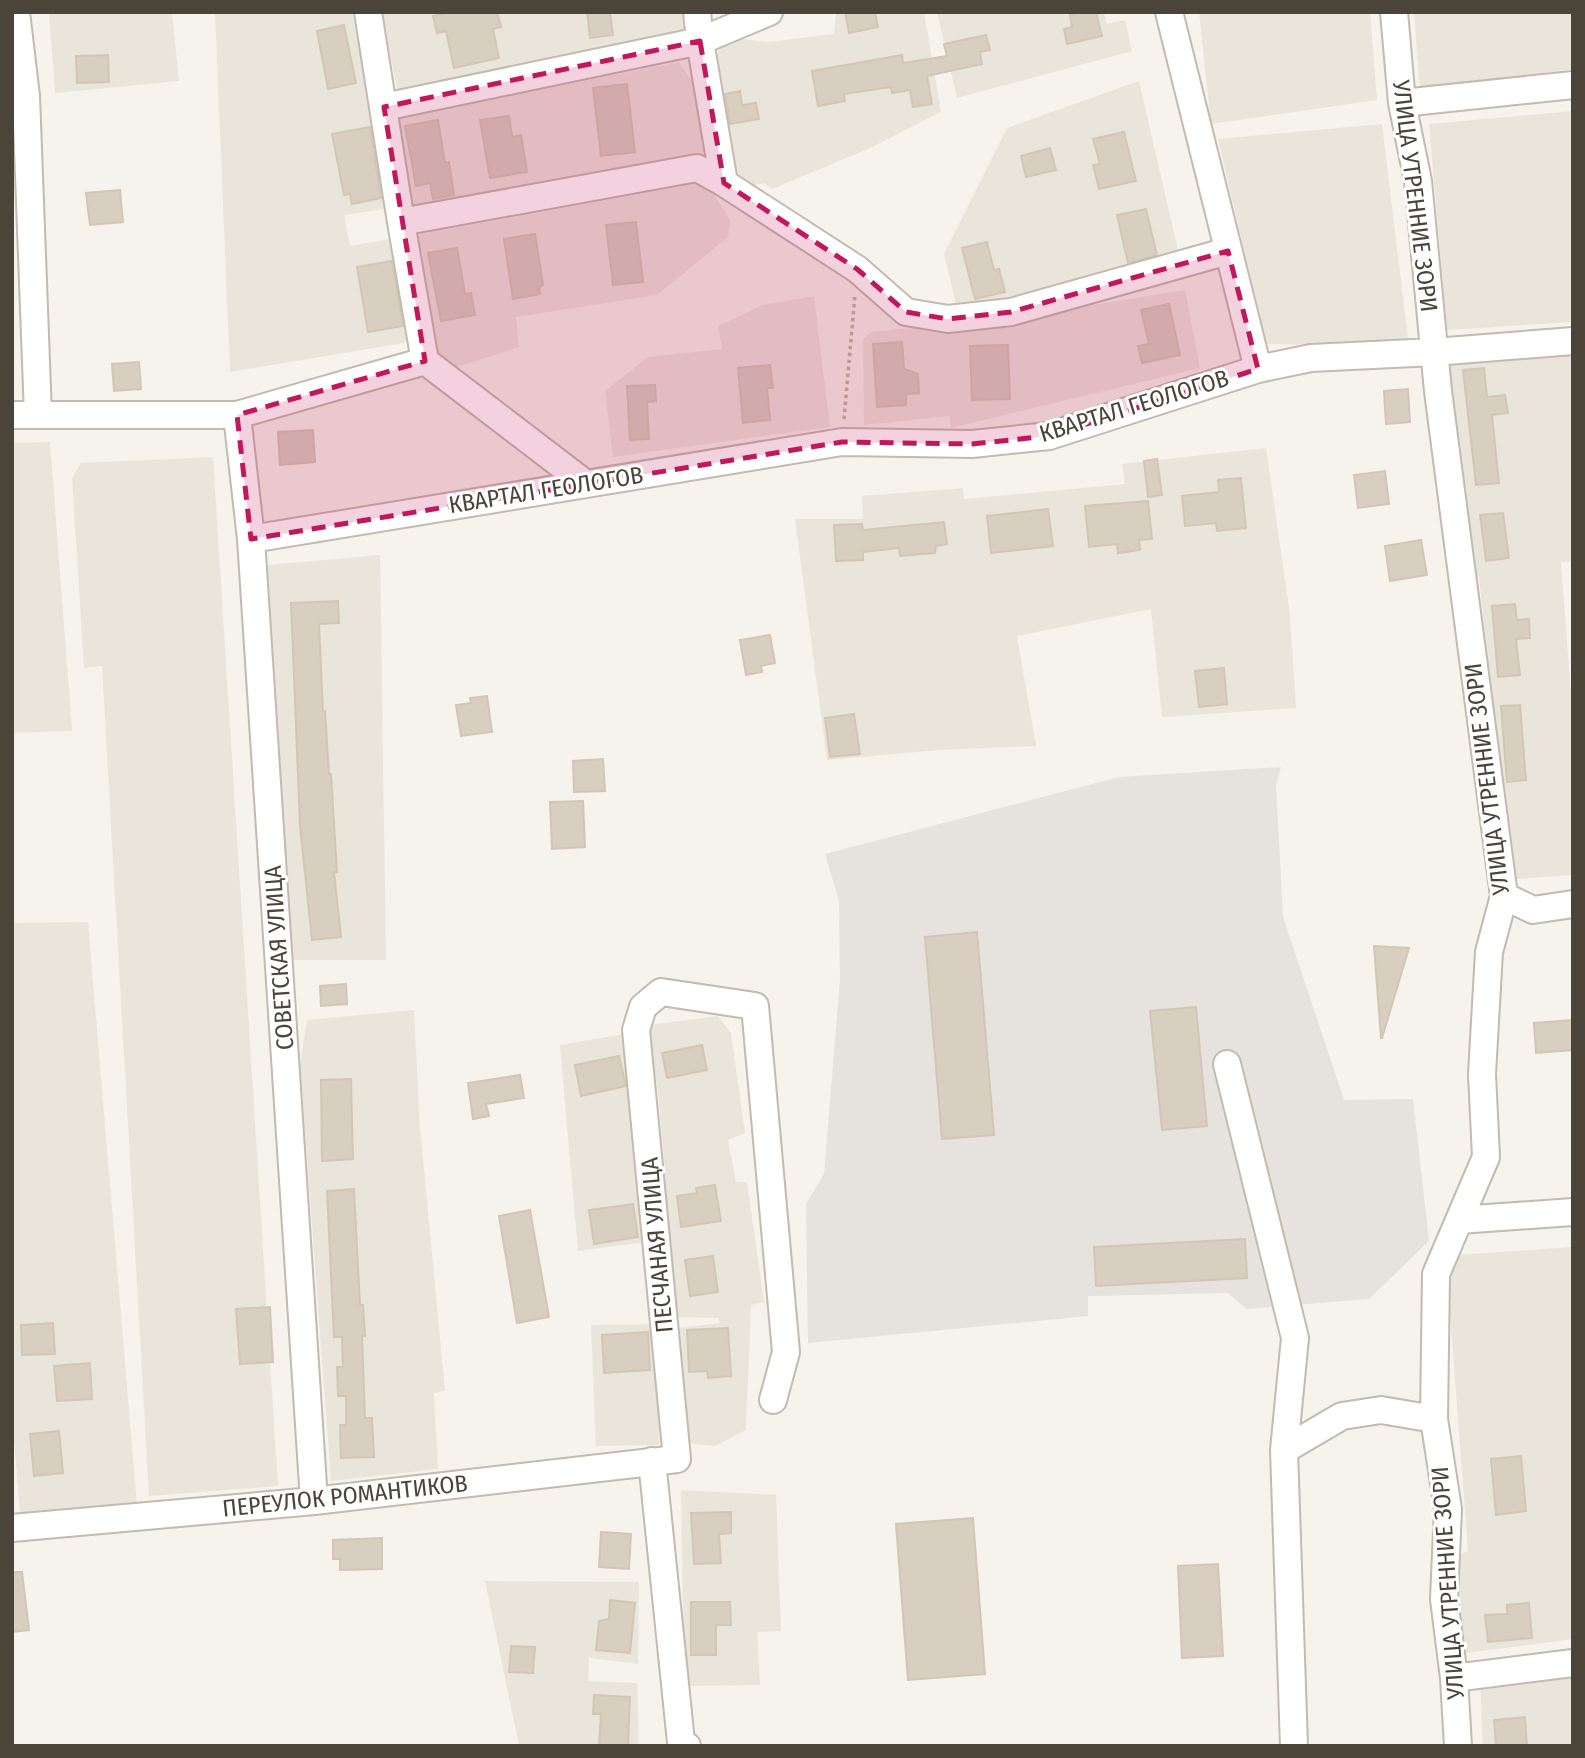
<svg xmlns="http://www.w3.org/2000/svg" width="1585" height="1758" viewBox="0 0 1585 1758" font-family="'Fira Sans Condensed',sans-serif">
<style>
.residential{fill:#eae5da}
.industrial{fill:#e6e2dd}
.building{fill:#d8cfc1;stroke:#d3c7b4;stroke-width:2}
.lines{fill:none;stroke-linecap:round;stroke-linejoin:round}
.minor-casing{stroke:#c2bbae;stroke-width:30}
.path{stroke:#c4b79f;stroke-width:3.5;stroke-dasharray:3.5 3.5;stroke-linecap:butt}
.minor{stroke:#fff;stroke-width:26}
.marked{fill:#c2185b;fill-opacity:0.2;stroke:#c2185b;stroke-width:5;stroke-dasharray:14 9;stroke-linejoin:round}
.labels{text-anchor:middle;stroke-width:6;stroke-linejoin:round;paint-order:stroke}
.street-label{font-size:24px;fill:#4b4439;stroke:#fff}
</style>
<rect width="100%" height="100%" fill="#f6f3ec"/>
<!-- residential -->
<path class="residential" d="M49 12H172L179 81 55 93Z
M215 12H352L392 208 344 215 350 246 395 238 413 332 404 343 230 372Z
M382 12H687L689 34 398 93Z
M836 12H924L941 112 868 149 772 189 764 183 745 187 732 168 715 63 722 37 769 42 834 34Z
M937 12H1104L1107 24 1125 20 1132 51 957 98Z
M1199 12H1370L1377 100 1211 124Z
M1414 12H1573V69L1420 89Z
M679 62 698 90 707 152 650 172 411 212 395 127 398 118Z
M1139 81 1180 259 957 308 944 254 1007 128Z
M1573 111V322L1447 330 1429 124Z
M1382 124 1409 347 1266 344 1218 139Z
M706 182 730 220 728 237 657 295 516 317 519 347 451 369 435 359 416 240 421 234Z
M1185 290 1200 368 951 428 949 416 864 425 863 339 872 332 1020 317Z
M814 296 830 427 613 457 605 391 648 357 722 349 718 326 763 305Z
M1573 352V561L1561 562 1573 721V875L1517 879 1502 794 1479 577 1470 578 1448 368 1455 360Z
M50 442 72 731 12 733V443Z
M1266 448 1290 615 1296 708 1162 717 1151 609 1017 636 1036 746 940 750 827 760 795 519H863L862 496 963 488 964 499 1125 484 1122 464Z
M213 457 278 1486 149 1496 102 666 84 668 72 478 81 463Z
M380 555 386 960H293L267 565Z
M88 922 137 1506 20 1513 12 1415V923Z
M414 1010 420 1127 445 1391 434 1393 438 1469 331 1481 300 1063 307 1020Z
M718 1016 731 1033 745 1133 728 1140 736 1182H747L764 1302 751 1305 746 1430 715 1446 687 1443 677 1328 720 1323 718 1318 673 1317 663 1192 665 1170 657 1081H649V1025Z
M624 1034 646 1242 578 1251 560 1045Z
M1573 1247V1639L1458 1654 1453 1557 1468 1551 1447 1275 1457 1255Z
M657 1324 659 1445 596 1446 591 1325Z
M681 1490 776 1495 781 1631 757 1632 760 1685 684 1686Z
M485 1581 639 1582 638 1664 589 1658 588 1681 637 1683 639 1746H519Z
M1573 1674V1746H1483L1480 1682Z"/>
<!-- industrial -->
<path class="industrial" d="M1281 767 1276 785 1283 917 1344 1100 1413 1099 1429 1241 1369 1299 1246 1309 1228 1293 1088 1296V1316L808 1343 806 1204 824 1174 840 980 839 901 825 854 1119 777Z"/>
<!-- building -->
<path class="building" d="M451 12H497L501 27 493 29 499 58 454 68 446 31 437 33 433 16Z
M587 12H610L613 35 590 38Z
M845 12H875L878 27 849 33Z
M1081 12H1096L1102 36 1067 44 1064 29 1072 27 1070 15Z
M344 25 356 83 328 89 317 31Z
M986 35 990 50 980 52 982 64 927 76 932 104 913 107 910 90 892 93 891 87 844 94 845 101 818 106 812 71 902 55 903 63 947 56 944 44Z
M108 55 109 82 77 83 76 56Z
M627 84 635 152 601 156 593 88Z
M740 91 742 105 756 103 759 119 730 124 725 94Z
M509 116 512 137 521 135 527 172 490 178 480 120Z
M438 120 445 163 449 162 454 195 433 199 430 183 416 186 405 126Z
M370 127 381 198 352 204 350 194 344 195 332 134Z
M1124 132 1136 181 1099 189 1093 165 1100 164 1093 139Z
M1050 148 1056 170 1026 177 1021 156Z
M120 190 123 222 90 225 86 193Z
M1146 209 1157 255 1128 263 1117 215Z
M636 222 643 282 613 285 606 225Z
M535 234 543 285 539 287 540 294 513 299 504 239Z
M987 242 994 270 999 269 1005 292 975 299 962 248Z
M457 248 465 294 471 293 475 315 441 321 428 253Z
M392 261 403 326 368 332 357 267Z
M1169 304 1180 355 1142 363 1138 346 1149 344 1141 310Z
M902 342 904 369 918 374 919 393 906 394V405L877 407 873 344Z
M1008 345 1010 399 972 400 970 346Z
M139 362 141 389 114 391 112 364Z
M770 365 773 388H767L770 420 743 423 738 368Z
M1484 368 1487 397 1505 395 1508 413 1492 415 1499 483 1476 485 1463 370Z
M655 385 656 401 647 402 649 439 630 440 627 386Z
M1408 389 1410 422 1386 424 1384 391Z
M313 430 315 462 280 465 278 432Z
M1157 459 1162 495 1148 497 1144 461Z
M1385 471 1389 504 1358 508 1354 475Z
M1241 478 1246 528 1217 531 1216 523 1185 526 1182 496 1219 492 1218 480Z
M1148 501 1152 539 1139 540 1140 550 1118 553 1117 544 1089 547 1085 506Z
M1048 509 1053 546 991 553 987 516Z
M1503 513 1509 558 1486 561 1480 515Z
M944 522 947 544 936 546 935 553 900 556 899 548 863 552V560L836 561 834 525 862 524 863 530Z
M1421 540 1427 575 1390 581 1385 546Z
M338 601 339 623 319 624 323 711H325L329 774H331L337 872H334L341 937 312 940 300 826 291 603Z
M1515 604 1517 620 1529 619 1530 638 1516 639 1520 675 1498 677 1492 606Z
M770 635 775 663 761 666 762 672 746 675 740 640Z
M1224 668 1227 704 1199 707 1195 671Z
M487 696 492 732 461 736 456 705 471 703 470 698Z
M1520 705 1526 780 1507 782 1501 706Z
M854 714 860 754 830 757 825 718Z
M603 759 605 791 574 792 573 761Z
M583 801 585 847 552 849 550 802Z
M977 932 994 1135 942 1139 925 937Z
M1374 946 1409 948 1382 1038H1381Z
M346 984 347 1004 321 1006 320 986Z
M1196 1007 1207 1126 1162 1130 1150 1011Z
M1573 1020V1050L1536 1053 1534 1023Z
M702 1045 707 1070 667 1078 662 1053Z
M619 1056 626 1086 581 1096 575 1065Z
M520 1075 524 1098 486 1104 489 1116 473 1119 468 1083Z
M351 1079 353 1159 322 1161 321 1080Z
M715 1185 721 1221 681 1227 677 1196 697 1193 696 1188Z
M354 1189 360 1305H363L365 1336H362L365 1418H372L374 1457 341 1458 340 1425H346V1396H338L337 1367H343L342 1337H334L327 1191Z
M633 1204 638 1237 594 1244 589 1210Z
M530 1210 549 1317 517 1323 499 1216Z
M1245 1239 1247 1278 1096 1286 1094 1247Z
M713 1256 718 1292 690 1296 685 1260Z
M270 1307 273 1362 240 1364 236 1309Z
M53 1323 55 1354 22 1355 21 1325Z
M728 1328 731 1376 708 1378 707 1371 689 1372 687 1330Z
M648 1332 650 1370 604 1373 602 1335Z
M90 1363 92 1399 57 1401 54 1366Z
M59 1431 63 1473 34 1476 30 1434Z
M1521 1456 1526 1511 1496 1515 1491 1459Z
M731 1512V1533L719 1534 721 1563 694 1564 691 1513Z
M973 1518 985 1674 908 1680 896 1524Z
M601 1532 631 1534 629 1569 599 1567Z
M382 1538V1569L340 1570V1559H333V1540Z
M1218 1564 1223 1656 1182 1658 1178 1566Z
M12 1572H22L29 1630 12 1632Z
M610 1600 635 1603 630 1653 596 1650 599 1621 609 1619Z
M691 1602H730L731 1625H716V1655H691Z
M1529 1603 1532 1638 1488 1642 1485 1615 1507 1614V1605Z
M511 1646 535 1647 533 1673 509 1672Z
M594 1695 630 1697 628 1746H599L601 1714H593Z
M1525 1717 1527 1746H1496L1494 1720Z"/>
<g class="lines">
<defs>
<path id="minor" d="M16 12 26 96 38 415
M368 12 401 222 697 168 724 183 857 269 906 312 948 319 1011 312 1228 251
M1169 12 1258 369
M1394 12 1402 103 1418 181 1438 391 1504 896 1489 952 1482 1074 1486 1157 1436 1274 1434 1419 1448 1509 1444 1599 1454 1678 1458 1746
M1402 103 1573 85
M384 107 700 41 697 12
M724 183 700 41 769 12
M401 222 425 361 586 484
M12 415H237L425 361
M237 415 251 539 314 1501
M251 539 842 442 972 444 1049 436 1258 369 1311 358 1434 352 1573 341
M1504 896 1533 910 1573 904
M1227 1064 1295 1338 1284 1450 1294 1746
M1459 1220 1573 1212
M1284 1450 1342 1416 1381 1410 1434 1419
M652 1461 681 1742 687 1746
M12 1528 314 1501 677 1459 636 1030 643 1007 661 992 755 1006 786 1352 773 1400
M1454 1678 1573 1663"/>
</defs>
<!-- minor casing -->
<use href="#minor" class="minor-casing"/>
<!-- path -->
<path class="path" d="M844 419 855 294"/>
<!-- minor -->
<use href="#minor" class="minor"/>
</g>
<!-- marked area -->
<path class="marked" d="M700 41 724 183 857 269 906 312 948 319 1011 312 1228 251 1258 369 1049 436 972 444 842 442 251 539 237 415 425 361 384 107Z"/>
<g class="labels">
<!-- street labels -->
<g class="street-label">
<text transform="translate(1415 196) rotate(83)" y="8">УЛИЦА УТРЕННИЕ ЗОРИ</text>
<text transform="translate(1134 406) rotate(-17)" y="8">КВАРТАЛ ГЕОЛОГОВ</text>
<text transform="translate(546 490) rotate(-9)" y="8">КВАРТАЛ ГЕОЛОГОВ</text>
<text transform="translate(1487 779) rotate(-97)" y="8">УЛИЦА УТРЕННИЕ ЗОРИ</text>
<text transform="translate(279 958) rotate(-94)" y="8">СОВЕТСКАЯ УЛИЦА</text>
<text transform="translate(657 1245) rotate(-95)" y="8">ПЕСЧАНАЯ УЛИЦА</text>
<text transform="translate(345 1496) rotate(-6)" y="8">ПЕРЕУЛОК РОМАНТИКОВ</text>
<text transform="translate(1448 1583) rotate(-94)" y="8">УЛИЦА УТРЕННИЕ ЗОРИ</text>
</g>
</g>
<!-- border -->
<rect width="1585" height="1758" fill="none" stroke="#4b4439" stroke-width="28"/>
</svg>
